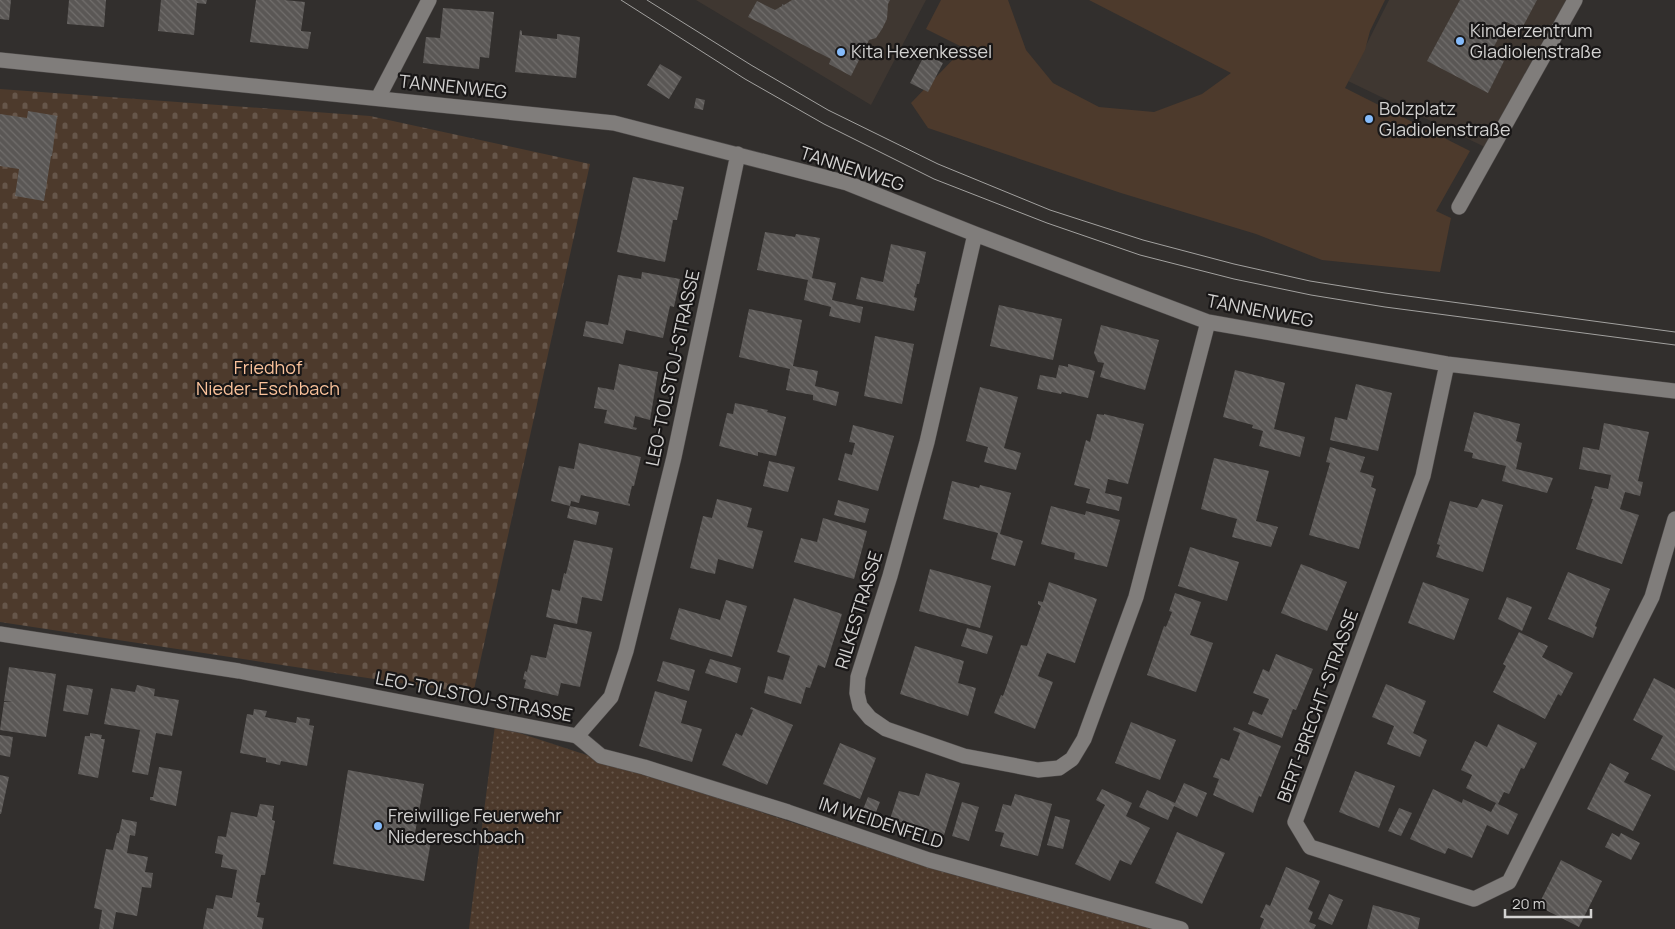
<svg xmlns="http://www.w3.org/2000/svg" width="1675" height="929" viewBox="0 0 1675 929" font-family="Manrope,sans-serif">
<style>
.built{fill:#3f3731}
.green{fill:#4d3a2c}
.cemetery{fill:url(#cemetery-stones)}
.garden{fill:url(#garden-dots)}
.building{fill:url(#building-back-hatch)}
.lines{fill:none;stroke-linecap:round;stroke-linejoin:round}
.lane-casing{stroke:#4e4b4a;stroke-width:16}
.street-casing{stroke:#4e4b4a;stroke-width:16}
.lane{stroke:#807d7b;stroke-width:15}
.street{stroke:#807d7b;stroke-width:15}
.tram{stroke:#a2a19f;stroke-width:1}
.poi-dot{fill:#85bbfb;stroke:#191717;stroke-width:2}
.labels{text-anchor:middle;stroke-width:4.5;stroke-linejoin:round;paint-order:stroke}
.poi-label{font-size:18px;fill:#d3d2d1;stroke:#191717;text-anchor:start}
.street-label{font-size:18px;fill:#d3d2d1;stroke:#191717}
.park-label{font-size:18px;fill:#fac29b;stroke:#191717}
</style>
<defs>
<pattern id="cemetery-stones" width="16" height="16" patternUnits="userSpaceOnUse" patternTransform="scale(1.25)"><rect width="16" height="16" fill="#4d3a2c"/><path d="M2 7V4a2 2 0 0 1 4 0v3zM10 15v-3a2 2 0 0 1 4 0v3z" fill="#66564a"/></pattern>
<pattern id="garden-dots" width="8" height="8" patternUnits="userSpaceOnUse" patternTransform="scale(1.25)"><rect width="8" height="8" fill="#4d3a2c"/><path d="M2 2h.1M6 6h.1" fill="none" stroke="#66564a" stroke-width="1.8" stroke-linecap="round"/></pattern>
<pattern id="building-back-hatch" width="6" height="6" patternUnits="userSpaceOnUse" patternTransform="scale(1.25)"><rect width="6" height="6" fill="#5a5755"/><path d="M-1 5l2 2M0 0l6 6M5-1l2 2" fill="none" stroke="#716e6c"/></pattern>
</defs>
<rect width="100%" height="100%" fill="#322f2d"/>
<!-- built -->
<path class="built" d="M696 0H926L871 105Z
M1389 0H1575L1491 150 1348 81Z"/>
<!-- green -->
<path class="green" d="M941 0H1008L1026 50 1053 83 1099 107 1154 112 1202 94 1231 73 1089 0H1385L1370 31 1365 50 1345 88 1470 151 1436 211 1451 218 1440 272 1322 260 1256 234 1121 193 928 128 911 103 964 48 926 29Z"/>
<!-- cemetery -->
<path class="cemetery" d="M0 89 370 116 590 164 473 694 0 622Z"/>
<!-- garden -->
<path class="garden" d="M495 725 947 873 1156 929H469Z"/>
<!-- building -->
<path class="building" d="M0 0H11L9 20 0 19Z
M69 0H106L104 27 67 24Z
M161 0H207L206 4 197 3 194 35 158 31Z
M256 0H284L305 2 301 31 311 32 308 49 250 42Z
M792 0H890L888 4 887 19 882 29 876 38 869 40 851 76 829 64 831 59 748 17 757 1 775 10 782 6V4L784 5Z
M1460 0H1537L1521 30 1507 22 1490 54 1504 61 1488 93 1427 61Z
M443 8 494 12 489 58 480 57 479 69 423 63 426 37 440 38Z
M520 30 522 31V35L557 39V34L580 37 576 78 515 72Z
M925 54 943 63 928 92 910 83Z
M660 64 682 77 669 99 647 85Z
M696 98 705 100 703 110 694 108Z
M28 111 58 116 57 117 52 156H51L44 201 15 196 19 169 0 166V114L27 118Z
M633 177 684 187 677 220H673L665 262 617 252Z
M765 232 795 237 796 234 820 238 812 278 836 283 832 300 863 307 860 323 829 316 831 307 804 300 808 280 757 270Z
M891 244 926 252 919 284H917L914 297 917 298 914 311 856 299 861 277 883 282Z
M642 272 680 279 674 307 670 306 663 338 626 330 623 344 583 336 586 321 608 325 618 275 641 279Z
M999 305 1062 319 1053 360 990 346Z
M749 309 802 320 793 366 818 371 815 386 839 392 836 406 813 400V395L786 390 790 369 739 357Z
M1101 325 1159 340 1145 390 1100 377 1104 363 1098 362 1094 353Z
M875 336 914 344 902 404 864 396Z
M619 364 658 372 650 420 635 416 633 427 637 428 636 430 604 423 607 410 594 408 598 387 614 390Z
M1068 364 1095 371 1088 398 1062 392 1061 394 1037 389 1040 375 1056 378 1059 365 1068 367Z
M1235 370 1285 383 1274 429 1305 437 1300 457 1259 446 1263 431 1252 428 1253 425 1223 417Z
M1356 384 1392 393 1378 451 1330 440 1335 417 1347 420Z
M980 387 1018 397 1004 448 1021 453 1016 470 984 462 988 447 966 441Z
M735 403 768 410 767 412 786 417 776 456 758 452V456L719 446 727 413 733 414Z
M1474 412 1520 424 1516 441 1522 443 1516 469 1553 478 1547 493 1502 481 1506 466 1472 458 1473 453 1464 451Z
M1097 414 1104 415V414L1144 424 1128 484 1108 479 1105 493 1122 497 1119 511 1086 503 1090 489 1074 485 1086 440 1090 442Z
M1604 423 1649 432 1638 481 1643 482 1640 496 1625 492 1620 509 1639 515 1622 564 1576 549 1593 499H1591L1595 486 1608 489 1611 475 1579 469 1583 447 1599 450Z
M853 425 894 436 878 491 838 480 845 453 852 455 855 443 849 442Z
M579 443 641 457 634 486H632L628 503 630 504V506L581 495 579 503 571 501 570 506 551 501 559 466 574 469Z
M1330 447 1365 457 1360 472 1374 476 1371 487 1376 489 1359 549 1309 535 1330 463 1326 462Z
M1214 458 1269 471 1256 521 1278 527 1271 547 1232 537 1237 519 1201 509Z
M769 461 795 467 788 492 763 486Z
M952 481 979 488 980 485 1011 493 1000 534 1023 541 1015 566 991 559 998 533 943 519Z
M717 499 752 508 747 527 763 531 753 569 718 559 715 574 690 568 703 516 712 518Z
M1482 499 1503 505 1483 572 1436 557 1440 545 1437 544 1450 501 1477 508Z
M838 500 869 509 865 523 834 515Z
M570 506 599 512 596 525 567 518Z
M1051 506 1085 515 1086 511 1120 520 1107 567 1074 559 1075 553 1041 544Z
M823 518 867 531 854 579 794 562 801 538 817 542Z
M574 540 613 548 602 601 582 597 577 624 546 617 552 589 560 591 564 573 566 574Z
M1190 547 1239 562 1227 601 1178 586Z
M1301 564 1347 582 1327 631 1281 613Z
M930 569 991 586 980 628 919 611Z
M1568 572 1610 589 1595 626 1597 627 1593 638 1548 619Z
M1049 582 1097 599 1075 663 1047 653 1038 676 1053 682 1035 729 994 713 1001 695 1003 696 1021 645 1027 646 1041 606 1038 604V601L1043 602Z
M1423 582 1469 599 1454 640 1408 623Z
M1175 593 1201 602 1190 635 1213 643 1196 692 1147 675 1164 626 1166 627 1172 612 1169 611Z
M1507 597 1532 607 1522 631 1498 619Z
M794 598 842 614 825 668 818 665 810 688 806 687 801 704 764 693 768 676 783 680 790 656 777 652Z
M726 600 747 606 732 657 670 639 679 608 720 620Z
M554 624 592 632 580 687 561 683 558 696 524 688 526 680 523 679 525 671 527 672 531 655 546 658Z
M967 628 993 636 987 654 961 646Z
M1519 632 1548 646 1542 657 1573 673 1561 696 1558 694 1545 719 1493 692 1506 666 1503 664Z
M915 646 964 661 958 683 976 688 968 716 900 694Z
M1276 654 1313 669 1296 710 1293 709 1282 738 1248 724 1253 711 1262 715 1269 699 1253 693 1263 669 1269 672Z
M710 659 741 668 737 683 705 673Z
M663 661 695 670 689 691 657 681Z
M9 667 56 674 46 737 0 730 4 702H13L4 701Z
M1654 678 1675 689V771L1651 759 1663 736 1633 720Z
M1386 684 1426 701 1413 733 1427 740 1420 757 1387 744 1394 726 1372 717Z
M67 685 93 689 88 715 63 711Z
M137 685 155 689 154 696 179 700 172 736 156 733 148 775 132 772 140 730 104 724 111 688 135 692Z
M655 691 687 701 681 723 702 729 692 762 639 746Z
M751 707 793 725 767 785 722 765 736 733 742 736 753 710 750 709Z
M254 709 267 711 265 717 296 723 297 717 310 719 309 725 314 726 307 766 281 761 280 765 266 762V758L240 753 247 714 253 715Z
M1131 722 1176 740 1160 780 1115 763Z
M1498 724 1537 743 1524 769 1521 768 1509 794 1504 792 1498 804 1518 814 1508 835 1487 825 1472 858 1448 848 1445 854 1410 839 1433 789 1462 803 1463 799 1491 812 1496 803 1466 788 1472 775 1461 770 1475 741 1487 747Z
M1234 727 1281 746 1261 797 1259 796 1253 813 1213 795 1219 779 1213 777 1221 758 1229 761 1240 733 1233 730Z
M90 733 102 735 101 739H105L98 778 78 774 85 736H90Z
M0 735 13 737 10 757 0 755Z
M840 743 876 758 860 799 823 784Z
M1610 763 1629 773 1624 782 1651 795 1633 831 1587 809Z
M159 767 182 771 176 806 150 800V797H153Z
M348 770 424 784 414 838 431 841 424 881 333 864Z
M1355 771 1395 786 1379 828 1339 812Z
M926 773 960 783 944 835 890 819 899 791 919 796Z
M0 775 9 777 1 814H0Z
M1184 783 1207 793 1197 817 1174 806 1168 820 1139 807 1147 790 1175 803Z
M1102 789 1132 803 1126 816 1150 828 1131 865 1120 860 1110 881 1075 864 1105 805 1096 800Z
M1015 794 1052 804 1038 856 1000 846 1004 833 995 831 1003 804 1011 806Z
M868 797 880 802 870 827 857 824Z
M962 802 979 807 969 841 952 836Z
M260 804 274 806 272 820 275 821 265 875H261L256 902 260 903 257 917 264 918 262 929H203L207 908 213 909 216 895 232 898 237 870 221 867 223 855 215 853 218 836 226 837 231 812 257 817Z
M1399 808 1412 813 1401 836 1388 831Z
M1055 816 1070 820 1063 849 1047 845Z
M122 819 137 822 135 836 130 835 127 853 148 857 145 872 153 873 151 888 142 887 137 916 116 912 113 929H99L102 910 94 908 106 849 113 850 117 833H119Z
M1177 832 1225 853 1202 904 1155 883Z
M1612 833 1619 837 1621 833 1640 843 1631 860 1605 847Z
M1561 860 1602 881 1579 927 1538 906Z
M1286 867 1320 881 1308 909 1313 912 1309 922 1316 925 1314 929H1260L1264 919 1260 917 1266 904 1270 906Z
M1329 894 1343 900 1332 925 1318 919Z
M1373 905 1420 918 1418 929H1367Z"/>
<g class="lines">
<defs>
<path id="lane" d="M1459 207 1575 0
M577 736 601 756 644 767 788 812 929 860 1181 929"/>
<path id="street" d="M0 60 614 123 847 183 975 234 1208 322 1447 364 1675 391
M378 98 429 0
M975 234 927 442 890 576 858 677 857 693 860 706 870 718 886 729 964 756 1038 770 1059 768 1072 759 1084 739 1136 597 1208 322
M1447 364 1423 476 1295 822 1310 847 1474 899 1509 882 1652 597 1675 519
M0 634 239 671 577 736 611 697 626 651 674 457 738 154"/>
</defs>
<!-- lane casing -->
<use href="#lane" class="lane-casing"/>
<!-- street casing -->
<use href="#street" class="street-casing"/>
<!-- lane -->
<use href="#lane" class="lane"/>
<!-- street -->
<use href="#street" class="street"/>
<!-- tram -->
<path class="tram" d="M621 0 745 79 824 124 934 179 1047 223 1140 255 1234 279 1311 295 1385 307 1675 345
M647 0 751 65 828 110 938 164 1050 210 1143 240 1234 264 1310 281 1385 293 1675 332"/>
</g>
<!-- markers -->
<g class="poi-dot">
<circle cx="1460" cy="41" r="5"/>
<circle cx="841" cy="52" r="5"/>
<circle cx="1369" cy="119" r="5"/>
<circle cx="378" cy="826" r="5"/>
</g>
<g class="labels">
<!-- poi labels -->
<g class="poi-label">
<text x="1470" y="37">Kinderzentrum<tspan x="1470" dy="21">Gladiolenstraße</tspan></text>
<text x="851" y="58">Kita Hexenkessel</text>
<text x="1379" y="115">Bolzplatz<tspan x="1379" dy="21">Gladiolenstraße</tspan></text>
<text x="388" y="822">Freiwillige Feuerwehr<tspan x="388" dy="21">Niedereschbach</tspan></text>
</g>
<!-- street labels -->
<g class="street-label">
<text transform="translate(453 87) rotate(6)" y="6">TANNENWEG</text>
<text transform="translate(852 169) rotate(18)" y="6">TANNENWEG</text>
<text transform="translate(1260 311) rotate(11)" y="6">TANNENWEG</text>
<text transform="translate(673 368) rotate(-78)" y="6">LEO-TOLSTOJ-STRASSE</text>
<text transform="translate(859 610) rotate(-73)" y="6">RILKESTRASSE</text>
<text transform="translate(474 697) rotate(11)" y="6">LEO-TOLSTOJ-STRASSE</text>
<text transform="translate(1318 706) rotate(-70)" y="6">BERT-BRECHT-STRASSE</text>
<text transform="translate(881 823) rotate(18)" y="6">IM WEIDENFELD</text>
</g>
<!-- park labels -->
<g class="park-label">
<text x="268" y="374">Friedhof<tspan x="268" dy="21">Nieder-Eschbach</tspan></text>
</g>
</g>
<!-- scale -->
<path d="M1505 909v8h86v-8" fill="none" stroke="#d3d2d1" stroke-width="2.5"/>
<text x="1512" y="909" font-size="15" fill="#d3d2d1" stroke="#191717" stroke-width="4" paint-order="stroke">20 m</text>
</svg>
